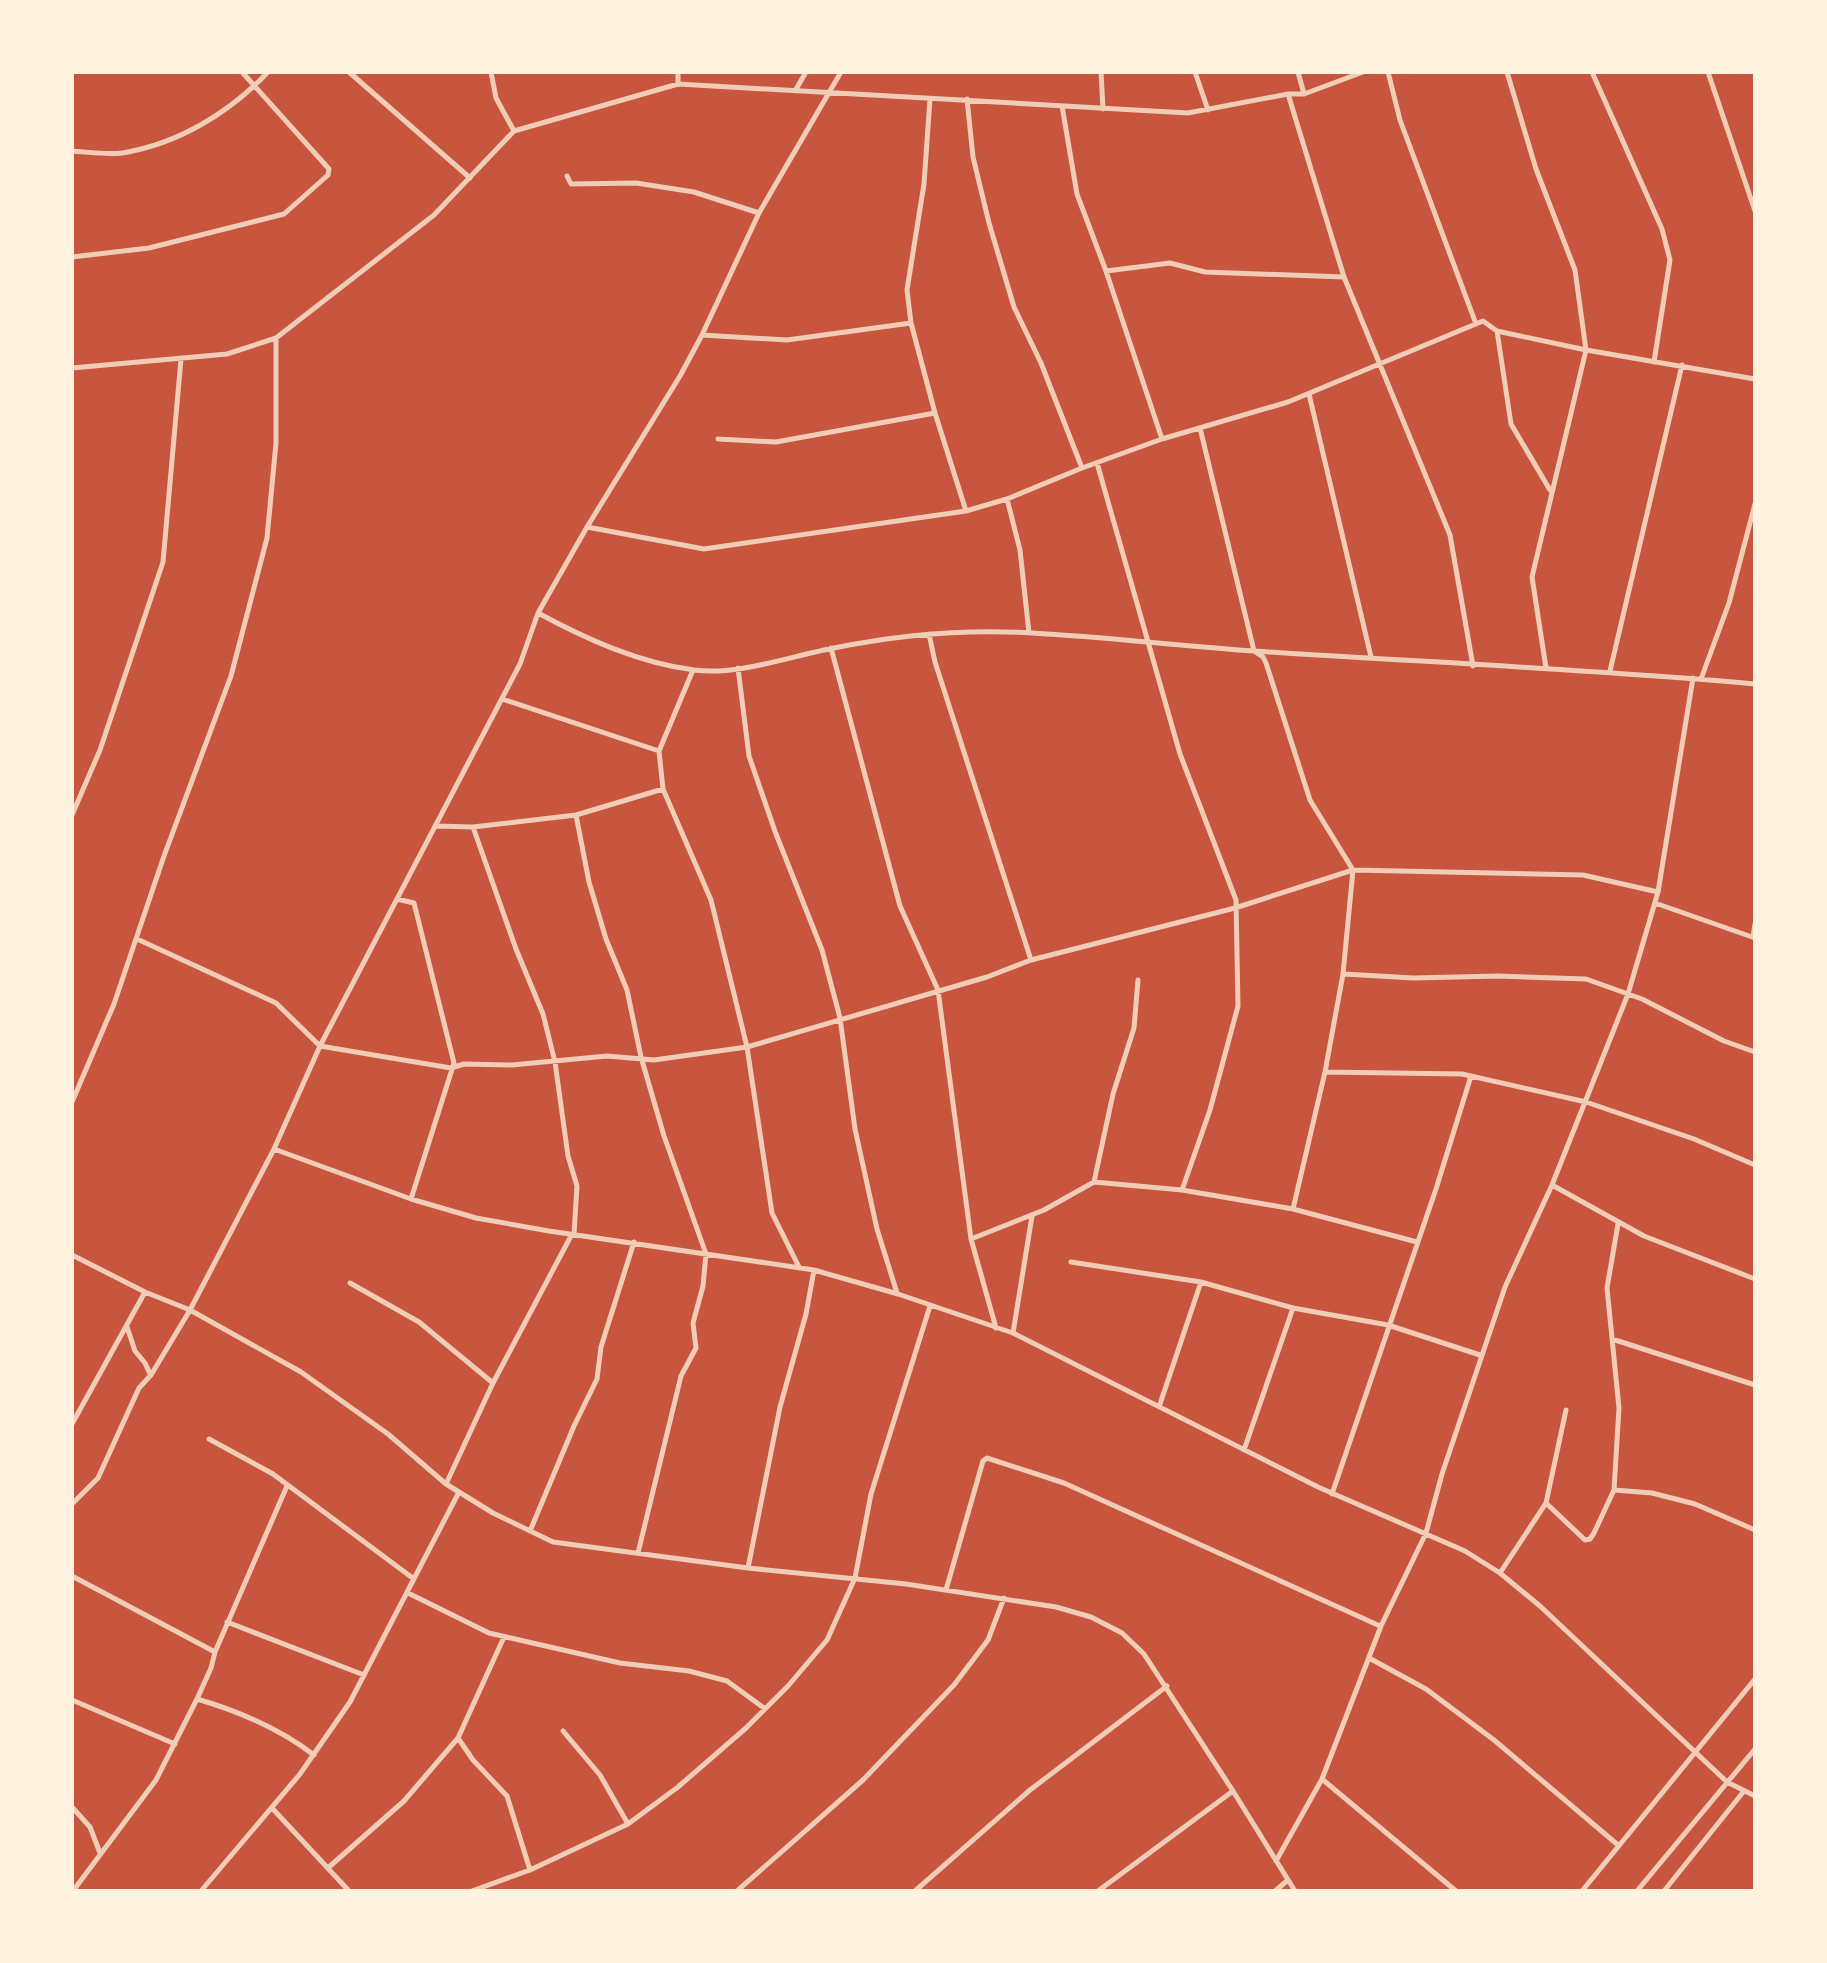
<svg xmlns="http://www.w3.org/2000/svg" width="1827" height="1963" viewBox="0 0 1827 1963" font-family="Montserrat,sans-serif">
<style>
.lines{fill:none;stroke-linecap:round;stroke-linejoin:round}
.minor{stroke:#f1ccb7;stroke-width:5}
</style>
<rect width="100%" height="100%" fill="#c8553d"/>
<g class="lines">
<!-- minor -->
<path class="minor" d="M349 72 470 178
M491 72 496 98 514 131
M1101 72 1103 109
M1195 72 1208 110
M1298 72 1304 94
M1388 72 1400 120 1476 324
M1507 72 1536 169 1575 270 1586 350 1532 577 1546 668
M1592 72 1662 229 1670 260 1654 362
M1708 72 1755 211
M678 84V72
M795 91 806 72
M1288 94 1344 277 1450 535 1473 666
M930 99 924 184 907 290 911 323 935 413 966 511
M967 99 973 157 989 223 1014 307 1041 363 1082 468
M1062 106 1077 194 1106 271 1162 439
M514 131 678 84 1188 113 1288 94H1304L1363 72
M72 151C88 152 106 155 122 153 178 144 229 113 268 72
M567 176 571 184 636 183 694 192 759 213
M72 257 149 248 284 214 328 175 329 169 242 72
M1106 271 1170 263 1205 272 1344 277
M1497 331 1511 424 1550 490
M702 335 787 340 911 323
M72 368 227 354 276 338 434 215 514 131
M1309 394 1371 657
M1200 428 1254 651 1263 657 1266 663 1310 800 1353 870 1343 974 1325 1072 1293 1209
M718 439 776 442 935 413
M1097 463 1180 754 1236 900 1238 1006 1210 1110 1182 1190
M1007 499 1020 550 1029 633
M587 527 704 549 966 511 1007 499 1082 468 1162 439 1288 402 1483 321 1497 331 1586 350 1755 379
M538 613C586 639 639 663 694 670 737 676 791 656 834 648 898 635 966 629 1032 633 1106 637 1180 646 1254 651 1421 662 1588 669 1755 684
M929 634 935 662 1031 960
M831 648 900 906 938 990 971 1239 996 1328
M738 668 749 756 776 834 822 950 840 1018 855 1129 877 1229 897 1293
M693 670 659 751 663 789 711 900 747 1047 772 1213 799 1267
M1610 671 1682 365
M1701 679 1729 603 1755 504
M502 699 659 751
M72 815 100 750 163 562 181 359
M576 815 589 882 606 939 627 990 641 1057 664 1136 706 1254 703 1286 693 1323 696 1348 681 1376 638 1553
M435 826 473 827 576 815 663 789
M473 827 516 949 543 1014 555 1062 568 1156 577 1186 574 1234
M397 899 414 903 454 1063 411 1199
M1655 903 1755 938
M1753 937 1755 924
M137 939 276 1003 320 1046 451 1068 464 1064 512 1065 607 1056 654 1060 747 1047 987 977 1031 960 1235 908 1353 870 1583 875 1658 892
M1344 974 1413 978 1498 976 1586 979 1642 999 1724 1041 1755 1052
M1325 1072 1462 1074 1586 1102 1694 1139 1755 1165
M72 1102 114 1004 164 856 231 676 267 538 276 443V338
M274 1149 411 1199 476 1218 549 1231 814 1270 898 1294 1013 1333 1318 1487 1465 1551 1500 1573 1540 1606 1727 1782 1755 1796
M1094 1182 1113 1094 1134 1028 1138 980
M1552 1185 1644 1236 1755 1279
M1618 1224 1607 1288 1619 1408 1614 1490 1652 1493 1695 1504 1755 1530
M971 1239 1044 1210 1094 1182 1182 1190 1293 1209 1417 1242
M72 1255 145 1292 190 1310 301 1372 388 1434 446 1484 493 1513 553 1542 748 1568 906 1584 1056 1607 1091 1617 1122 1633 1144 1654 1233 1791 1295 1891
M1071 1262 1201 1282 1293 1308 1388 1325 1480 1355
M350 1283 419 1322 493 1383
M127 1327 135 1351 145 1363 150 1374
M1013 1333 1032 1216
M1612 1339 1755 1385
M1159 1407 1201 1282
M72 1424 145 1292
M209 1439 273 1474 414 1579
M1244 1450 1293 1308
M446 1484 493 1383 572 1234
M1332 1494 1436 1189 1471 1076
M1546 1503 1585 1540 1590 1539 1594 1533 1614 1490
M72 1504 98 1478 139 1388 151 1375 190 1310 274 1149 320 1046 520 664 538 613 587 527 680 376 702 335 759 213 841 72
M530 1531 574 1426 597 1379 601 1347 634 1242
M748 1568 780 1407 806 1314 814 1270
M1500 1573 1546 1503 1566 1410
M72 1576 215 1652 211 1668 197 1699 156 1780 73 1891
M946 1590 983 1461 987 1458 1064 1483 1380 1626
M408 1593 489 1633 620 1663 689 1671 727 1681 764 1708
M227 1622 364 1675
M215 1652 287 1486
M1369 1658 1426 1689 1494 1740 1618 1845
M197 1699C238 1711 280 1729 314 1755
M72 1700 175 1744
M563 1731 600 1775 628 1824
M458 1738 473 1760 507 1796 530 1870
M1322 1779 1456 1891
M72 1807 90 1827 100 1853
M272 1808 349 1891
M1276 1861 1322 1779 1381 1626 1426 1533 1442 1474 1505 1287 1552 1185 1628 994 1658 892 1693 678
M329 1867 404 1801 458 1738 504 1637
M201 1891 300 1774 350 1702 459 1492
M472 1891 530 1870 628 1824 678 1787 746 1728 788 1686 827 1640 855 1578 871 1494 930 1306
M737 1891 863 1780 954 1685 988 1640 1004 1598
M915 1891 1030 1790 1167 1686
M1098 1891 1233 1791
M1275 1891 1288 1880
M1582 1891 1755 1679
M1637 1891 1755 1749
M1664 1891 1744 1791"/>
</g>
<!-- border -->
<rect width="1827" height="1963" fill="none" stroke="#fff3e0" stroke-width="148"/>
</svg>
